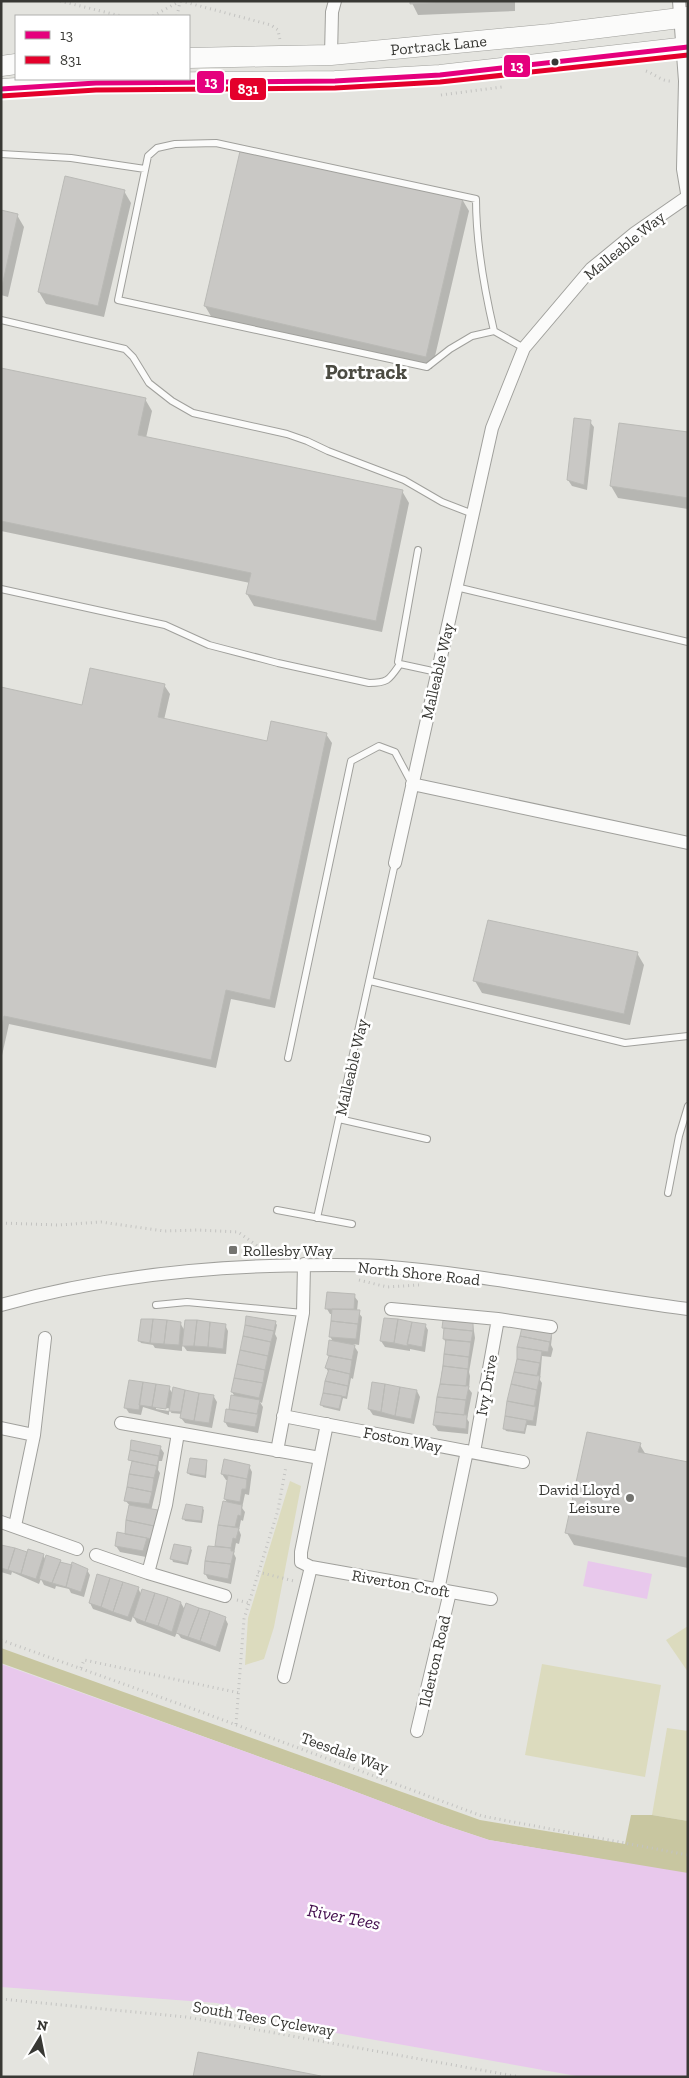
<svg xmlns="http://www.w3.org/2000/svg" width="689" height="2078" viewBox="0 0 689 2078" font-family="'Zilla Slab',serif">
<style>
.green{fill:#dcdbbe}
.forest{fill:#c8c6a0}
.water{fill:#e8c8ec}
.shadow{fill:#0003}
.building{fill:#c9c8c5;stroke:#babab6}
.lines{fill:none;stroke-linecap:round;stroke-linejoin:round}
.service-casing{stroke:#a0a09c;stroke-width:8}
.minor-casing{stroke:#a0a09c;stroke-width:14}
.primary-casing{stroke:#a0a09c;stroke-width:21}
.path{stroke:#c3c3c1;stroke-width:3;stroke-dasharray:1 4;stroke-linecap:butt}
.service{stroke:#fbfbfa;stroke-width:6}
.minor{stroke:#fbfbfa;stroke-width:12}
.primary{stroke:#fbfbfa;stroke-width:20}
.bus-1-casing{stroke:#fff;stroke-width:9}
.bus-2-casing{stroke:#fff;stroke-width:9}
.bus-1{stroke:#e5007d;stroke-width:5}
.bus-2{stroke:#e4002b;stroke-width:5}
.bus-dot{fill:#383834;stroke:#fff;stroke-width:2}
.poi-dot{fill:#747470;stroke:#fff;stroke-width:2}
.labels{text-anchor:middle;stroke-width:5;stroke-linejoin:round;paint-order:stroke}
.street-label{font-size:16px;fill:#383834;stroke:#fff}
.poi-label{font-size:16px;fill:#383834;stroke:#fff;text-anchor:start}
.water-label{font-size:18px;font-style:italic;fill:#430e4d;stroke:#fff}
.district-label{font-size:21px;font-weight:bold;fill:#4b4b42;stroke:#fff}
.line-badge{stroke:#fff;stroke-width:2}
.badge-label{font-size:14px;text-anchor:middle;font-weight:bold;fill:#fff}
</style>
<rect width="100%" height="100%" fill="#e4e4df"/>
<!-- green -->
<path class="green" d="M290 1481 301 1486 274 1627 264 1659 245 1665 248 1618Z
M688 1626V1672L666 1640Z
M542 1664 661 1685 645 1777 525 1755Z
M667 1728 688 1731V1821L652 1815Z"/>
<!-- forest -->
<path class="forest" d="M1 1648 480 1820 625 1844 631 1815H652L688 1821V1874L489 1840 441 1824 335 1784 1 1663Z"/>
<!-- water -->
<path class="water" d="M588 1561 652 1574 647 1599 583 1586Z
M1 1664 335 1784 441 1824 489 1840 688 1873V2077H582L297 2026 217 2003 1 1987Z"/>
<!-- shadow -->
<path class="shadow" d="M411 1H515V11L418 15Z
M124 191 131 203 104 317 46 304 39 292Z
M462 199 469 211 432 369 212 318 205 306Z
M1 212 17 215 24 227 8 297 1 295Z
M1 369 145 399 152 411 146 438 402 491 409 503 382 632 254 606 247 594 250 583 1 531Z
M590 422 594 427 587 490 572 486 568 480Z
M688 434V509L618 498 611 486Z
M164 685 170 694 164 720 268 742 326 734 332 743 275 1008 231 999 216 1068 9 1024 1 1060V688L83 706Z
M637 953 644 965 630 1025 482 993 475 981Z
M354 1296 358 1301 357 1311 362 1317 359 1345 353 1344 358 1352 353 1379 351 1378 347 1399 343 1398 340 1411 323 1407 322 1405 329 1373 326 1368 330 1358 328 1355 330 1342H333L330 1336 333 1314H330L327 1309Z
M275 1322 277 1325 275 1334 277 1338 262 1403 260 1402 263 1407 258 1433 228 1427 225 1422 231 1411 232 1396 235 1397 232 1392Z
M180 1323 185 1331 225 1325 228 1331 226 1354 187 1351 182 1344V1351L155 1348 153 1345 141 1343 139 1340Z
M473 1324 475 1338 469 1372 470 1376 469 1389 472 1393 467 1419 469 1422 468 1434 438 1431 434 1425 446 1343 444 1339Z
M425 1325 428 1330 425 1352 410 1349V1351L385 1347 381 1341Z
M551 1334 552 1337 551 1345 553 1349 551 1357 542 1356 540 1380 542 1383 536 1426 527 1425 525 1434 506 1431 504 1428 506 1416 518 1359Z
M169 1388 173 1394 174 1389 214 1397 217 1402 212 1428 185 1423 181 1418 182 1414 171 1413 172 1409 156 1406V1409L169 1411V1415L143 1407 141 1415 129 1413 125 1407Z
M417 1391 420 1397 414 1424 373 1415 369 1409Z
M640 1445 646 1455 688 1464V1568L574 1545 567 1533Z
M160 1447 164 1453 162 1461H159L158 1470 160 1473 151 1511 157 1512 160 1517 146 1557 120 1552 116 1546 126 1535 130 1506 125 1500 133 1462 129 1459Z
M206 1461 207 1464 206 1478 190 1475 188 1473Z
M249 1466 252 1472 249 1495 245 1494 242 1508 245 1512 243 1521 241 1520 239 1530 241 1535 239 1544 236 1543 234 1554 236 1558 231 1584 208 1579 205 1573 216 1548 224 1503 228 1504 225 1499 228 1480H226L222 1474Z
M202 1508 204 1510 202 1523 185 1521 184 1519Z
M1 1546 26 1553 28 1555H43L46 1561H60L62 1563 87 1570 90 1575 84 1597 71 1593 69 1589 56 1586 55 1589 44 1585 41 1579 39 1584 12 1572 11 1575 1 1572Z
M190 1548 192 1550 188 1565 173 1562 172 1559Z
M138 1588 141 1594 181 1603 185 1610 225 1618 228 1624 220 1652 181 1638 177 1632 175 1637 137 1623 133 1616 131 1622 93 1609 90 1603Z"/>
<!-- building -->
<path class="building" d="M410 1H469L410 4Z
M241 147 463 198 426 357 204 306Z
M65 176 125 190 98 306 38 292Z
M1 210 18 214 2 286 1 285Z
M1 368 146 398 138 435 403 490 376 621 246 594 251 573 1 521Z
M574 418 591 420 584 485 567 480Z
M619 423 688 432V498L610 486Z
M90 668 165 684 158 717 267 741 271 721 327 733 270 1000 226 990 211 1060 4 1016 1 1029V687L82 705Z
M488 920 638 952 624 1014 473 981Z
M327 1292 355 1294 354 1309H325Z
M332 1309 360 1310 358 1324 331 1321Z
M246 1316 276 1321 274 1331 245 1325Z
M384 1318 398 1319 394 1343 380 1341Z
M141 1319H153L150 1343 138 1341Z
M153 1319 167 1320 164 1344 150 1343Z
M398 1319 412 1322 407 1346 394 1343Z
M167 1320 181 1322 179 1345 164 1344Z
M185 1320H197L194 1346H182Z
M197 1320 210 1322 208 1347 194 1346Z
M443 1320 473 1323V1331L442 1328Z
M331 1321 358 1324 356 1339 329 1337Z
M210 1322 226 1324 223 1349 208 1347Z
M412 1322 426 1324 422 1347 407 1344Z
M245 1325 274 1331 271 1342 243 1336Z
M522 1327 552 1333 550 1342 520 1336Z
M444 1328 473 1331 471 1342 443 1339Z
M243 1336 271 1342 268 1356 240 1350Z
M520 1336 550 1342 548 1352 517 1347Z
M329 1340 355 1345 352 1360 327 1355Z
M446 1340 471 1342 469 1357 444 1354Z
M517 1347 542 1351 540 1363 517 1359Z
M240 1350 268 1356 265 1370 237 1364Z
M444 1354 469 1357 468 1369 443 1366Z
M329 1356 352 1360 350 1374 325 1368Z
M517 1359 540 1363 537 1376 514 1372Z
M237 1364 265 1370 263 1383 234 1378Z
M443 1366 468 1369 466 1386 440 1384Z
M329 1369 350 1374 348 1386 325 1381Z
M514 1372 540 1376 537 1390 511 1384Z
M234 1378 263 1383 259 1398 231 1392Z
M129 1380 143 1382 139 1410 124 1408Z
M325 1381 348 1386 346 1397 323 1393Z
M143 1382 156 1384 152 1407 139 1405Z
M372 1382 385 1384 381 1412 368 1409Z
M156 1384 170 1386 166 1409 152 1407Z
M385 1384 400 1387 395 1416 381 1412Z
M440 1384 469 1386 466 1400 437 1397Z
M511 1384 537 1390 534 1406 507 1401Z
M173 1387 185 1390 181 1412 169 1411Z
M400 1387 417 1390 411 1419 395 1416Z
M185 1390 199 1393 194 1421 180 1418Z
M199 1393 214 1395 209 1423 194 1421Z
M323 1393 342 1396 339 1409 320 1405Z
M231 1395 260 1400 257 1414 229 1409Z
M437 1397 466 1400 464 1415 435 1412Z
M507 1401 536 1407 533 1421 505 1416Z
M226 1409 258 1414 255 1427 224 1422Z
M435 1412 467 1415 466 1429 433 1425Z
M505 1416 527 1420 524 1432 503 1429Z
M587 1432 641 1443 638 1452 688 1462V1558L565 1533Z
M131 1440 161 1446 159 1456 130 1450Z
M130 1450 159 1456 157 1466 128 1460Z
M190 1458 207 1460 205 1476 187 1473Z
M224 1459 250 1465 247 1479 221 1474Z
M132 1461 157 1466 154 1478 129 1474Z
M129 1474 154 1478 152 1492 127 1487Z
M228 1475 247 1479 246 1489H242L240 1502 224 1499Z
M127 1487 152 1492 149 1504 124 1501Z
M223 1501 242 1505 241 1516 238 1515 235 1527 218 1525Z
M186 1504 203 1507 201 1521 182 1519Z
M129 1505 158 1510 154 1526 126 1520Z
M126 1520 154 1526 152 1539 125 1534Z
M218 1525 239 1528 236 1539 233 1538 231 1548 215 1546Z
M117 1532 147 1538 143 1551 115 1546Z
M174 1544 191 1547 187 1563 170 1559Z
M1 1545 15 1548 8 1570 1 1568Z
M208 1546 231 1548V1551H234L231 1564 205 1561Z
M15 1548 27 1552 21 1574 8 1570Z
M28 1549 44 1554 36 1579 21 1574Z
M46 1555 61 1560 52 1583 39 1579Z
M205 1561 231 1564 228 1579 204 1574Z
M60 1562 72 1565 66 1587 52 1583Z
M72 1562 88 1569 81 1592 66 1587Z
M97 1574 110 1578 101 1607 89 1603Z
M110 1578 123 1582 113 1612 101 1607Z
M123 1582 139 1587 128 1617 113 1612Z
M142 1589 155 1593 145 1622 133 1617Z
M155 1593 168 1597 158 1626 145 1622Z
M168 1597 181 1602 172 1632 158 1626Z
M186 1603 199 1608 188 1637 176 1633Z
M199 1608 210 1611 200 1641 188 1637Z
M210 1611 226 1617 216 1647 200 1641Z
M198 2052 321 2076V2077H193Z"/>
<g class="lines">
<defs>
<path id="service" d="M1 154 71 158 145 169
M1 320 125 349 133 357 149 383 172 401 193 413 287 434 307 441 328 451 404 480 442 502 473 514
M494 331C484 288 476 243 476 199L216 143 175 144 157 148 148 156 118 300 427 367 450 349 472 336 494 331 524 348
M418 550 398 662 400 664 437 672
M456 587 688 642
M1 589 165 625 209 645 278 663 369 683C388 683 389 680 400 664
M370 981 625 1043 688 1036
M288 1058 351 761 379 746 395 752 411 782
M339 1119 427 1139
M668 1193 679 1136 688 1106
M277 1210 352 1224
M317 1218 395 863
M156 1305 187 1302 303 1313"/>
<path id="minor" d="M679 1 685 81 683 169 688 199
M331 55 332 12 335 1
M412 784 688 843
M395 863 492 428 524 348 591 269 635 233 687 197
M1 1305C91 1280 177 1269 270 1266 307 1265 344 1264 380 1266 482 1274 586 1296 688 1309
M391 1309 498 1319 551 1327
M283 1416 523 1462
M121 1423 320 1458
M1 1428 34 1435
M277 1451 303 1313 304 1264
M474 1452 498 1319
M1 1522 77 1549
M15 1526 34 1435 45 1338
M96 1555 148 1573 225 1596
M311 1567 491 1599
M148 1573 166 1505 178 1433
M438 1590 467 1451
M284 1677 311 1567 301 1562V1552L327 1424
M417 1731 450 1592"/>
<g id="primary">
<path id="s1" d="M189 58 331 55 551 34 688 17"/>
<path d="M1 66 16 64"/>
<path d="M1 89 96 83 335 81 440 75 688 47"/>
</g>
</defs>
<!-- service casing -->
<use href="#service" class="service-casing"/>
<!-- minor casing -->
<use href="#minor" class="minor-casing"/>
<!-- primary casing -->
<use href="#primary" class="primary-casing"/>
<!-- path -->
<path class="path" d="M60 1 121 16
M181 1 271 25 278 30 280 40
M1 2 3 1
M153 16 180 1
M177 16 180 2
M646 71C655 74 662 82 672 81
M441 95 502 87
M1 1223 59 1225 101 1222 164 1231 198 1230 238 1232 266 1252
M359 1280 387 1287 419 1285
M258 1572 294 1581
M237 1600 249 1603
M1 1640 196 1710 482 1816 688 1855
M81 1668 84 1660 240 1693
M236 1724 244 1619 278 1510 286 1466
M1 1999 186 2017 520 2077"/>
<!-- service -->
<use href="#service" class="service"/>
<!-- minor -->
<use href="#minor" class="minor"/>
<!-- primary -->
<use href="#primary" class="primary"/>
<defs>
<path id="bus-1" d="M1 89 96 83 335 81 440 75 688 47"/>
<path id="bus-2" d="M1 96 96 90 335 88 440 82 688 55"/>
</defs>
<!-- bus-1 casing -->
<use href="#bus-1" class="bus-1-casing"/>
<!-- bus-2 casing -->
<use href="#bus-2" class="bus-2-casing"/>
<!-- bus-1 -->
<use href="#bus-1" class="bus-1"/>
<!-- bus-2 -->
<use href="#bus-2" class="bus-2"/>
</g>
<!-- markers -->
<circle class="bus-dot" cx="555" cy="62" r="4.5"/>
<g class="poi-dot">
<rect x="228" y="1245" width="10" height="10" rx="2.5"/>
<circle cx="630" cy="1498" r="5"/>
</g>
<g class="labels">
<!-- street labels -->
<g class="street-label">
<text dy="6" stroke="none"><textPath href="#s1" startOffset="250">Portrack Lane</textPath></text>
<text transform="translate(624 245) rotate(-39)" y="6">Malleable Way</text>
<text transform="translate(437 671) rotate(-77)" y="6">Malleable Way</text>
<text transform="translate(351 1067) rotate(-77)" y="6">Malleable Way</text>
<text transform="translate(419 1273) rotate(6)" y="6">North Shore Road</text>
<text transform="translate(486 1385) rotate(-80)" y="6">Ivy Drive</text>
<text transform="translate(403 1439) rotate(11)" y="6">Foston Way</text>
<text transform="translate(401 1583) rotate(10)" y="6">Riverton Croft</text>
<text transform="translate(434 1661) rotate(-77)" y="6">Ilderton Road</text>
<text transform="translate(345 1752) rotate(20)" y="6">Teesdale Way</text>
<text transform="translate(264 2018) rotate(10)" y="6">South Tees Cycleway</text>
</g>
<!-- poi labels -->
<g class="poi-label">
<text x="243" y="1256">Rollesby Way</text>
<text x="620" y="1495" text-anchor="end">David Lloyd<tspan x="620" dy="18">Leisure</tspan></text>
</g>
<!-- water labels -->
<g class="water-label">
<text transform="translate(344 1917) rotate(11)" y="6">River Tees</text>
</g>
<!-- district labels -->
<g class="district-label">
<text x="366" y="379">Portrack</text>
</g>
</g>
<g class="line-badge">
<rect x="503" y="54" width="28" height="24" rx="5" fill="#e5007d"/>
<rect x="196" y="70" width="29" height="24" rx="5" fill="#e5007d"/>
<rect x="229" y="77" width="38" height="24" rx="5" fill="#e4002b"/>
</g>
<g class="badge-label">
<text x="517" y="71">13</text>
<text x="211" y="87">13</text>
<text x="248" y="94">831</text>
</g>
<!-- border -->
<rect width="689" height="2078" fill="none" stroke="#383834" stroke-width="5"/>
<!-- legend -->
<rect x="15" y="15" width="175" height="65" fill="#ffffff" stroke="#afafae"/>
<rect x="25" y="31" width="25" height="8" fill="#e5007d" stroke="#afafae"/>
<text x="60" y="40" font-size="15" fill="#383834">13</text>
<rect x="25" y="56" width="25" height="8" fill="#e4002b" stroke="#afafae"/>
<text x="60" y="65" font-size="15" fill="#383834">831</text>
<!-- north arrow -->
<g transform="translate(40 2038) rotate(10)" stroke="#ffffff" stroke-width="4" paint-order="stroke">
<path d="M0-4L9 19L0 12L-9 19Z" fill="#383834"/>
<text y="-8" font-size="14" font-weight="bold" text-anchor="middle" fill="#383834">N</text>
</g>
</svg>
